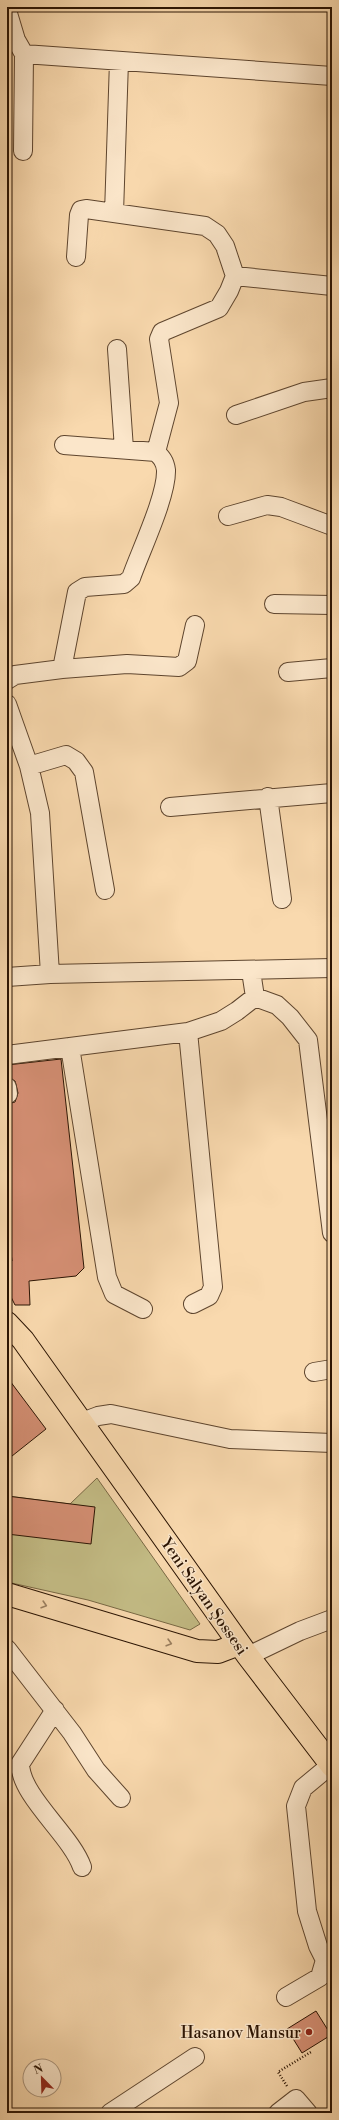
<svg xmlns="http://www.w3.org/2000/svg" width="339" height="2120" viewBox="0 0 339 2120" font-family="'Libre Bodoni',serif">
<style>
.green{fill:#c4bd86;stroke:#786844}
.building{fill:#d58f74;stroke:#2b1403}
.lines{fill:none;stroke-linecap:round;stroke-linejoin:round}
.minor-casing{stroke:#5e452e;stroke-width:20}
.major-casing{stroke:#2b1403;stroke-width:24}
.path{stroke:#2b1403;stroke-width:2.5;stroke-dasharray:1 2;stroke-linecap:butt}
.minor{stroke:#fbe6ca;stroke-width:18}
.major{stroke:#f9d9ae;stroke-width:22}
.oneway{stroke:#9c8061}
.poi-dot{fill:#8f2418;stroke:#fbe6ca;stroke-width:1.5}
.labels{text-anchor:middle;stroke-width:3;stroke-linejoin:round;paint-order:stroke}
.street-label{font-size:16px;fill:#2b1403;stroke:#fbe6ca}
.poi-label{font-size:16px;fill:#2b1403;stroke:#fbe6ca;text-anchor:end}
</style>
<rect width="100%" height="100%" fill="#f9d9ae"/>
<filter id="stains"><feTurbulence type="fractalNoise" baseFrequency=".005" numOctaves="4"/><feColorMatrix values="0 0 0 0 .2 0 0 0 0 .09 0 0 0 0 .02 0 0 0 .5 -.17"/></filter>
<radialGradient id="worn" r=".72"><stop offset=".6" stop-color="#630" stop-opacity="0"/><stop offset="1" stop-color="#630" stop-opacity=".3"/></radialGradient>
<!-- green -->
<path class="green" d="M97 1478 200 1624 190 1630 88 1600 7 1582V1496L70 1504Z"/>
<!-- building -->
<path class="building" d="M61 1059 84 1268 76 1276 29 1281 30 1305H15L7 1289V1262L12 1261 7 1217V1104L15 1102 18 1093 15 1081 7 1077V1065Z
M7 1377 46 1429 7 1460Z
M7 1496 95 1507 91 1544 7 1534Z
M316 2011 331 2035 302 2053 287 2029Z"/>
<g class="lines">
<defs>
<path id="minor" d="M7 10 16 40 24 54 332 76
M23 151 24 54
M114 213 205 226 217 234 225 246 235 276 229 291 219 308 162 332 159 339 169 403 156 452
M76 257 79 215 81 210 86 209 114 213 119 61
M235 276 332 286
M117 349 124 449
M236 415 304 392 332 388
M228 516 267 505 281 507 332 526
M274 604 332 605
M62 669 77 592 85 587 124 584 131 578C140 552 167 496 166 470 165 461 161 457 156 452L64 445
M288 672 332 668
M7 680 15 675 62 669 127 664 179 667 187 661 195 625
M7 704 29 766 40 813 50 974
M29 766 66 755 76 761 84 772 105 890
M268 797 282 899
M170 807 332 793
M251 971 255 997 277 1005 290 1017 308 1040 332 1233
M7 977 50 974 332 968
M188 1032 213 1287 209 1296 193 1304
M70 1047 107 1277 114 1294 143 1309
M7 1055 188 1032 221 1021 237 1011 255 997
M7 1087 8 1094
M314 1372 332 1369
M82 1422 98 1416 111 1414 230 1439 332 1443
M7 1649 72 1733 96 1770 121 1798
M248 1656 300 1631 332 1619
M55 1710 20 1764C21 1797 71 1835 82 1867
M286 1997 320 1977 325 1960 318 1946 307 1911 296 1806 303 1788 332 1764
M110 2113 195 2057
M278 2113 296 2099 308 2113"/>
<path id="major" d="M7 1323 23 1340 248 1656 332 1766
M7 1594 197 1651 218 1652 239 1644"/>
</defs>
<!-- minor casing -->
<use href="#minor" class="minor-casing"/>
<!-- major casing -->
<use href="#major" class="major-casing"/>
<!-- path -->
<path class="path" d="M287 2086 278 2072 311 2052"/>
<!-- minor -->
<use href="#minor" class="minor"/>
<!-- major -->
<use href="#major" class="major"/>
</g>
<!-- one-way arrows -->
<defs><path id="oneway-chevron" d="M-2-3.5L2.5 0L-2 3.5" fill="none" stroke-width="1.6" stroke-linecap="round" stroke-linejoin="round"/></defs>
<g class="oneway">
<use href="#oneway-chevron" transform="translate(44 1605) rotate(17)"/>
<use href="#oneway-chevron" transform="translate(169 1643) rotate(16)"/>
</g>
<!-- markers -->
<circle class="poi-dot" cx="309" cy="2032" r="4"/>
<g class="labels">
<!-- street labels -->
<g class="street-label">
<text transform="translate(205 1596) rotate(55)" y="6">Yeni Salyan Şossesi</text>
</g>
<!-- poi labels -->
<g class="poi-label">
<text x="301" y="2038">Hasanov Mansur</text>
</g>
</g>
<!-- margin -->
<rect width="339" height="2120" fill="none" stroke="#f9d9ae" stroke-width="24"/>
<rect x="8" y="8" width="323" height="2104" fill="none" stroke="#2b1403" stroke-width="2"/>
<rect x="12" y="12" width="315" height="2096" fill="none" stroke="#2b1403"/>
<!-- north arrow -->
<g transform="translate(42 2078) rotate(337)"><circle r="19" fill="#fbe6ca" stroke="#a8927a"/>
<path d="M0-3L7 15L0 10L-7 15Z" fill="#8f2418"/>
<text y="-6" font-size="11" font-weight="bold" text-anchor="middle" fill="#2b1403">N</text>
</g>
<rect width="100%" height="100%" filter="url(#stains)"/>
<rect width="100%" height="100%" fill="url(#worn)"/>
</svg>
